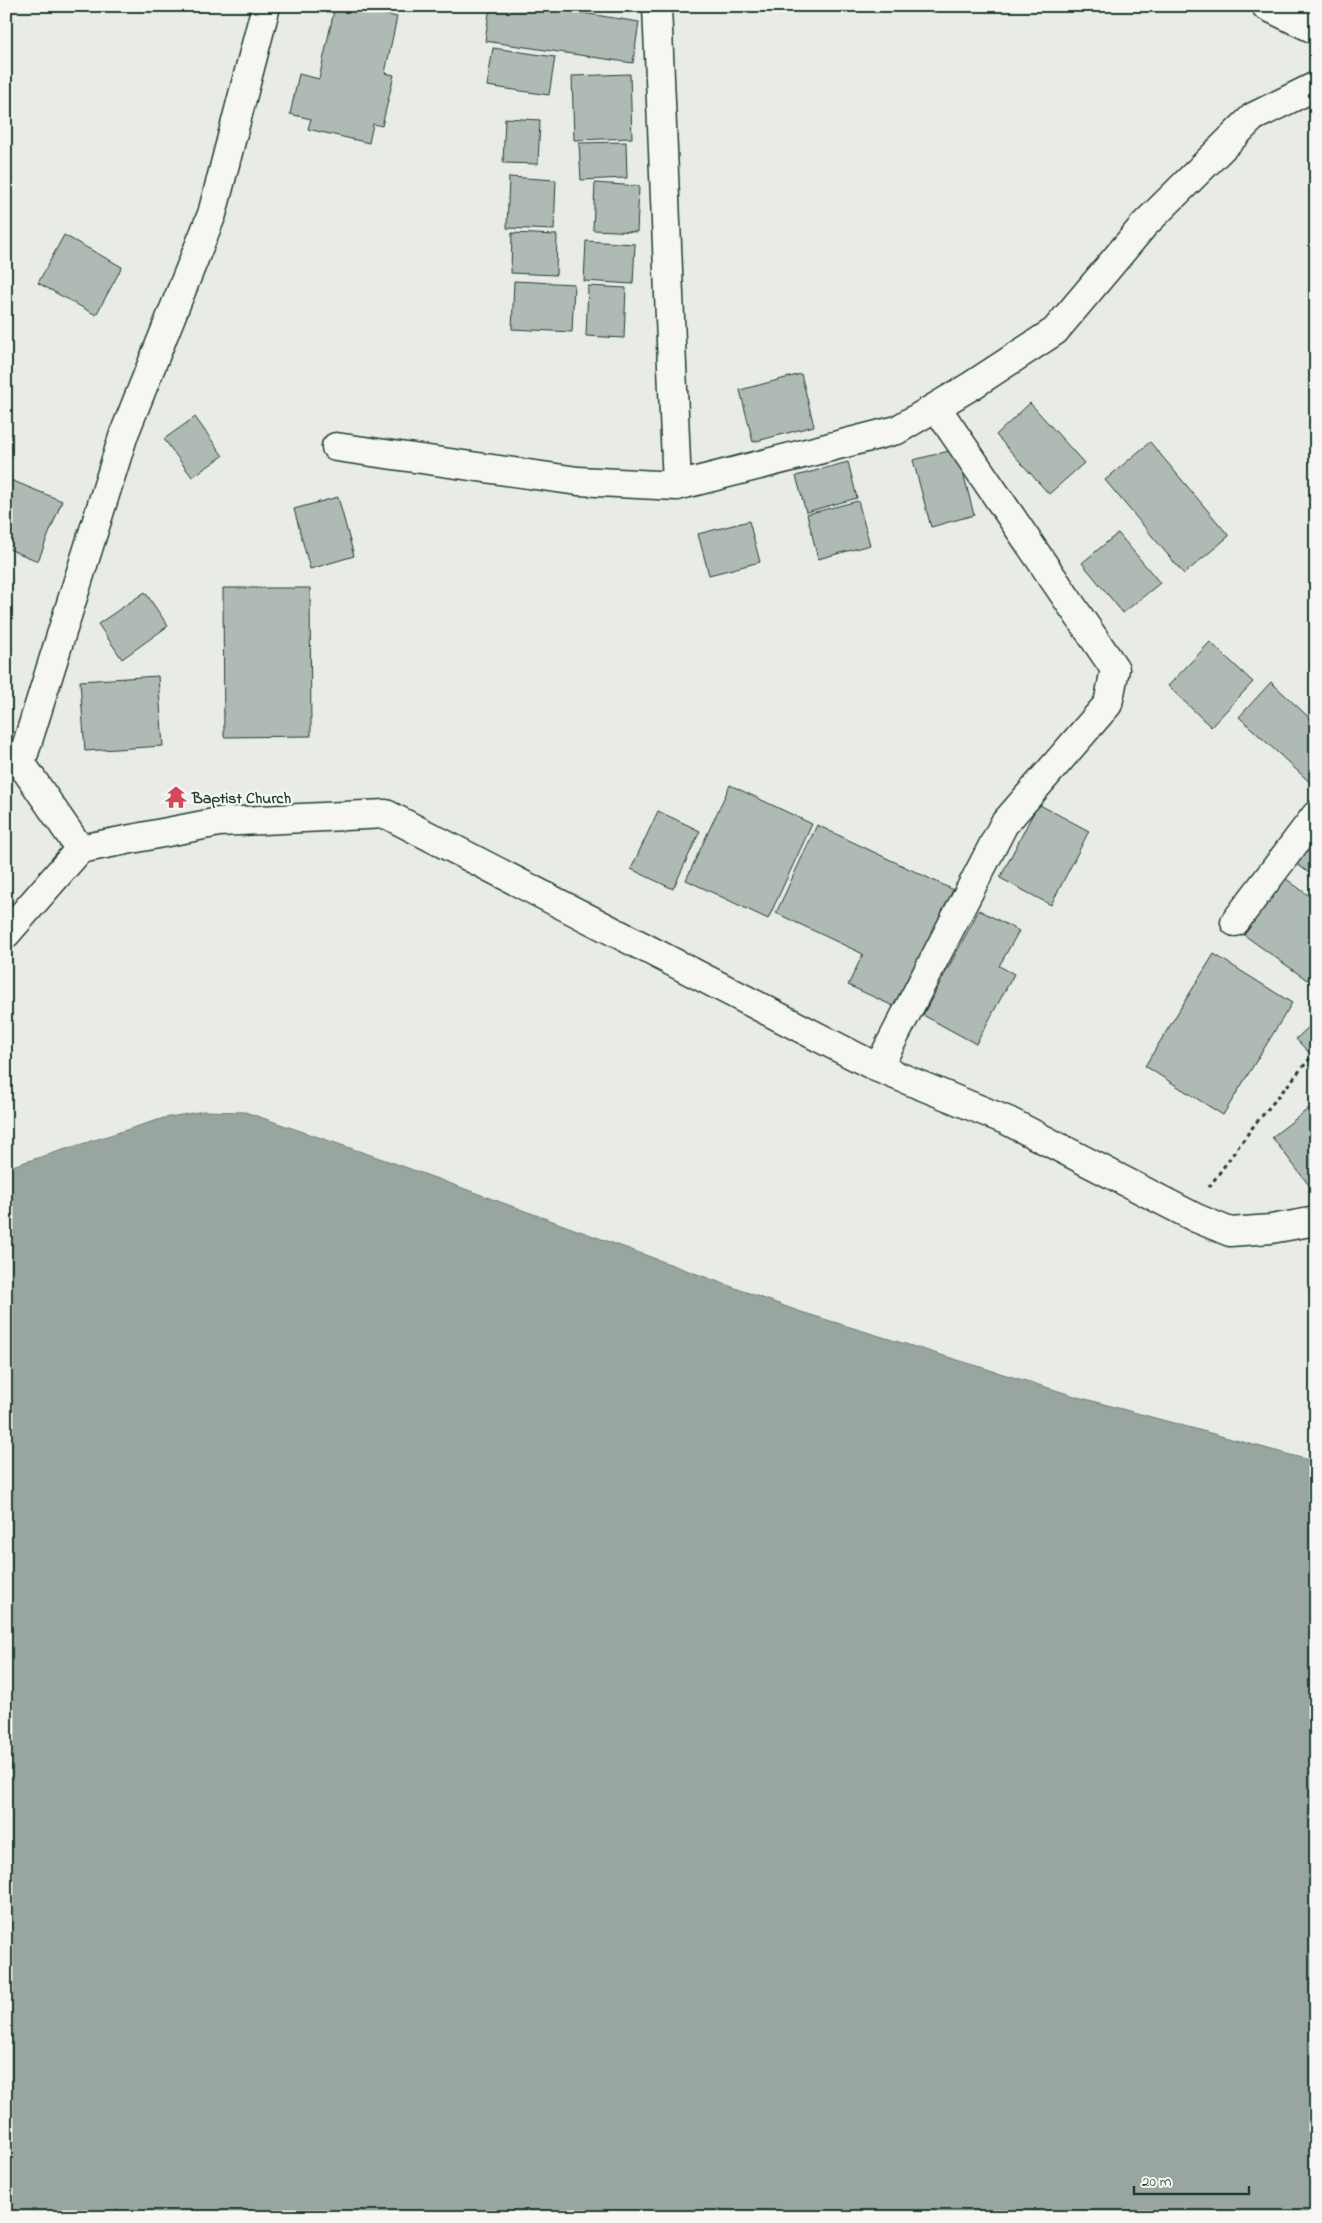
<svg xmlns="http://www.w3.org/2000/svg" width="1322" height="2223" viewBox="0 0 1322 2223" font-family="'Indie Flower',sans-serif">
<style>
.water{fill:#99a6a0;stroke:#687c75}
.building{fill:#b0bab5;stroke:#1f3d34}
.lines{fill:none;stroke-linecap:round;stroke-linejoin:round}
.street-casing{stroke:#1f3d34;stroke-width:31}
.path{stroke:#1f3d34;stroke-width:3;stroke-dasharray:4 4;stroke-linecap:butt}
.street{stroke:#f6f6f2;stroke-width:28}
.labels{text-anchor:middle;stroke-width:4.5;stroke-linejoin:round;paint-order:stroke}
.poi-label{font-size:16px;font-weight:bold;fill:#1f3d34;stroke:#f6f6f2;text-anchor:start}
</style>
<rect width="100%" height="100%" fill="#e9ebe7"/>
<filter id="ink" filterUnits="userSpaceOnUse"><feTurbulence type="fractalNoise" baseFrequency=".02" numOctaves="2"/><feDisplacementMap in="SourceGraphic" scale="10" xChannelSelector="R" yChannelSelector="G"/><feConvolveMatrix kernelMatrix="1 2 1 2 8 2 1 2 1" color-interpolation-filters="sRGB"/></filter>
<g filter="url(#ink)">
<!-- water -->
<path class="water" d="M204 1111 245 1112 394 1163 798 1311 1078 1397 1316 1462V2217H6V1168L164 1118Z"/>
<!-- building -->
<path class="building" d="M335 6H348L397 17 385 73 394 75 382 126 373 124 369 143 308 129 311 119 290 114 299 74 319 79Z
M490 6H539L639 22 633 63 485 41Z
M493 48 555 57 549 95 487 86Z
M630 74 632 138 574 140 572 76Z
M505 118 540 120 538 164 503 163Z
M626 142 627 178 581 180 579 143Z
M509 177 556 180 554 230 507 228Z
M595 183 639 186 637 232 593 230Z
M512 233 557 235 556 275 511 273Z
M64 235 122 267 96 315 38 283Z
M586 241 635 244 633 284 584 281Z
M514 281 574 284 572 332 512 329Z
M588 286 626 288 624 338 586 336Z
M801 374 814 426 753 442 740 390Z
M1030 403 1084 463 1049 494 996 435Z
M195 417 223 456 192 477 164 439Z
M1150 442 1229 536 1184 574 1105 480Z
M957 449 974 515 931 527 913 460Z
M848 462 857 498 806 512 796 476Z
M6 478 62 501 38 561 6 548Z
M338 497 354 556 310 569 294 509Z
M858 501 870 545 818 559 807 514Z
M749 521 760 562 709 575 698 534Z
M1118 533 1160 583 1123 613 1082 563Z
M223 588H310L311 736 224 737Z
M145 592 168 626 122 659 98 624Z
M1210 642 1253 682 1211 727 1168 686Z
M158 676 163 746 85 751 80 681Z
M1271 682 1316 724V788L1239 717Z
M730 785 812 824 768 919 686 880Z
M1038 804 1089 831 1051 905 1000 878Z
M658 811 700 831 673 889 631 869Z
M817 825 960 893 904 1011 848 985 863 954 776 913Z
M1316 833V878L1294 862Z
M1285 878 1316 901V968L1307 980 1244 935Z
M979 910 1019 931 999 966 1014 974 976 1044 923 1015Z
M1214 954 1292 1003 1223 1115 1145 1066Z
M1316 1020V1060L1296 1039Z
M1316 1103V1193H1315L1272 1137Z"/>
<g class="lines">
<defs>
<path id="street" d="M266 6 212 214 124 434 21 763 80 849 219 822 386 814 878 1068 1008 1121 1196 1218 1230 1232 1271 1229 1316 1221
M657 6 677 486 897 430 971 386 1055 331 1144 225 1253 117 1316 86
M1266 6 1316 30
M336 447 578 481 677 486
M1235 922 1316 815
M6 934 80 849
M878 1068 1004 824 1108 704 1115 669 936 407"/>
</defs>
<!-- street casing -->
<use href="#street" class="street-casing"/>
<!-- path -->
<path class="path" d="M1209 1187 1252 1128 1312 1056"/>
<!-- street -->
<use href="#street" class="street"/>
</g>
</g>
<!-- icons -->
<defs>
<symbol id="temple-bare" viewBox="-9 -9 18 18"><path d="M0-6L5-2H3V0L6.5 2.5H4V6H1.5V3h-3V6H-4V2.5H-6.5L-3 0V-2H-5Z" fill="#d1495b" stroke="#f6f6f2" stroke-width="2.5" paint-order="stroke"/></symbol>
</defs>
<g fill-rule="evenodd">
<use href="#temple-bare" x="160" y="781" width="32" height="32"/>
</g>
<g class="labels">
<!-- poi labels -->
<g class="poi-label">
<text x="192" y="803">Baptist Church</text>
</g>
</g>
<!-- margin -->
<rect width="1322" height="2223" fill="none" stroke="#f6f6f2" stroke-width="25"/>
<rect x="12" y="12" width="1297" height="2198" fill="none" stroke="#1f3d34" stroke-width="2" filter="url(#ink)"/>
<!-- scale -->
<path d="M1134 2186v8h115v-8" fill="none" stroke="#1f3d34" stroke-width="2.5"/>
<text x="1142" y="2186" font-size="15" fill="#1f3d34" stroke="#f6f6f2" stroke-width="4" paint-order="stroke">20 m</text>
</svg>
